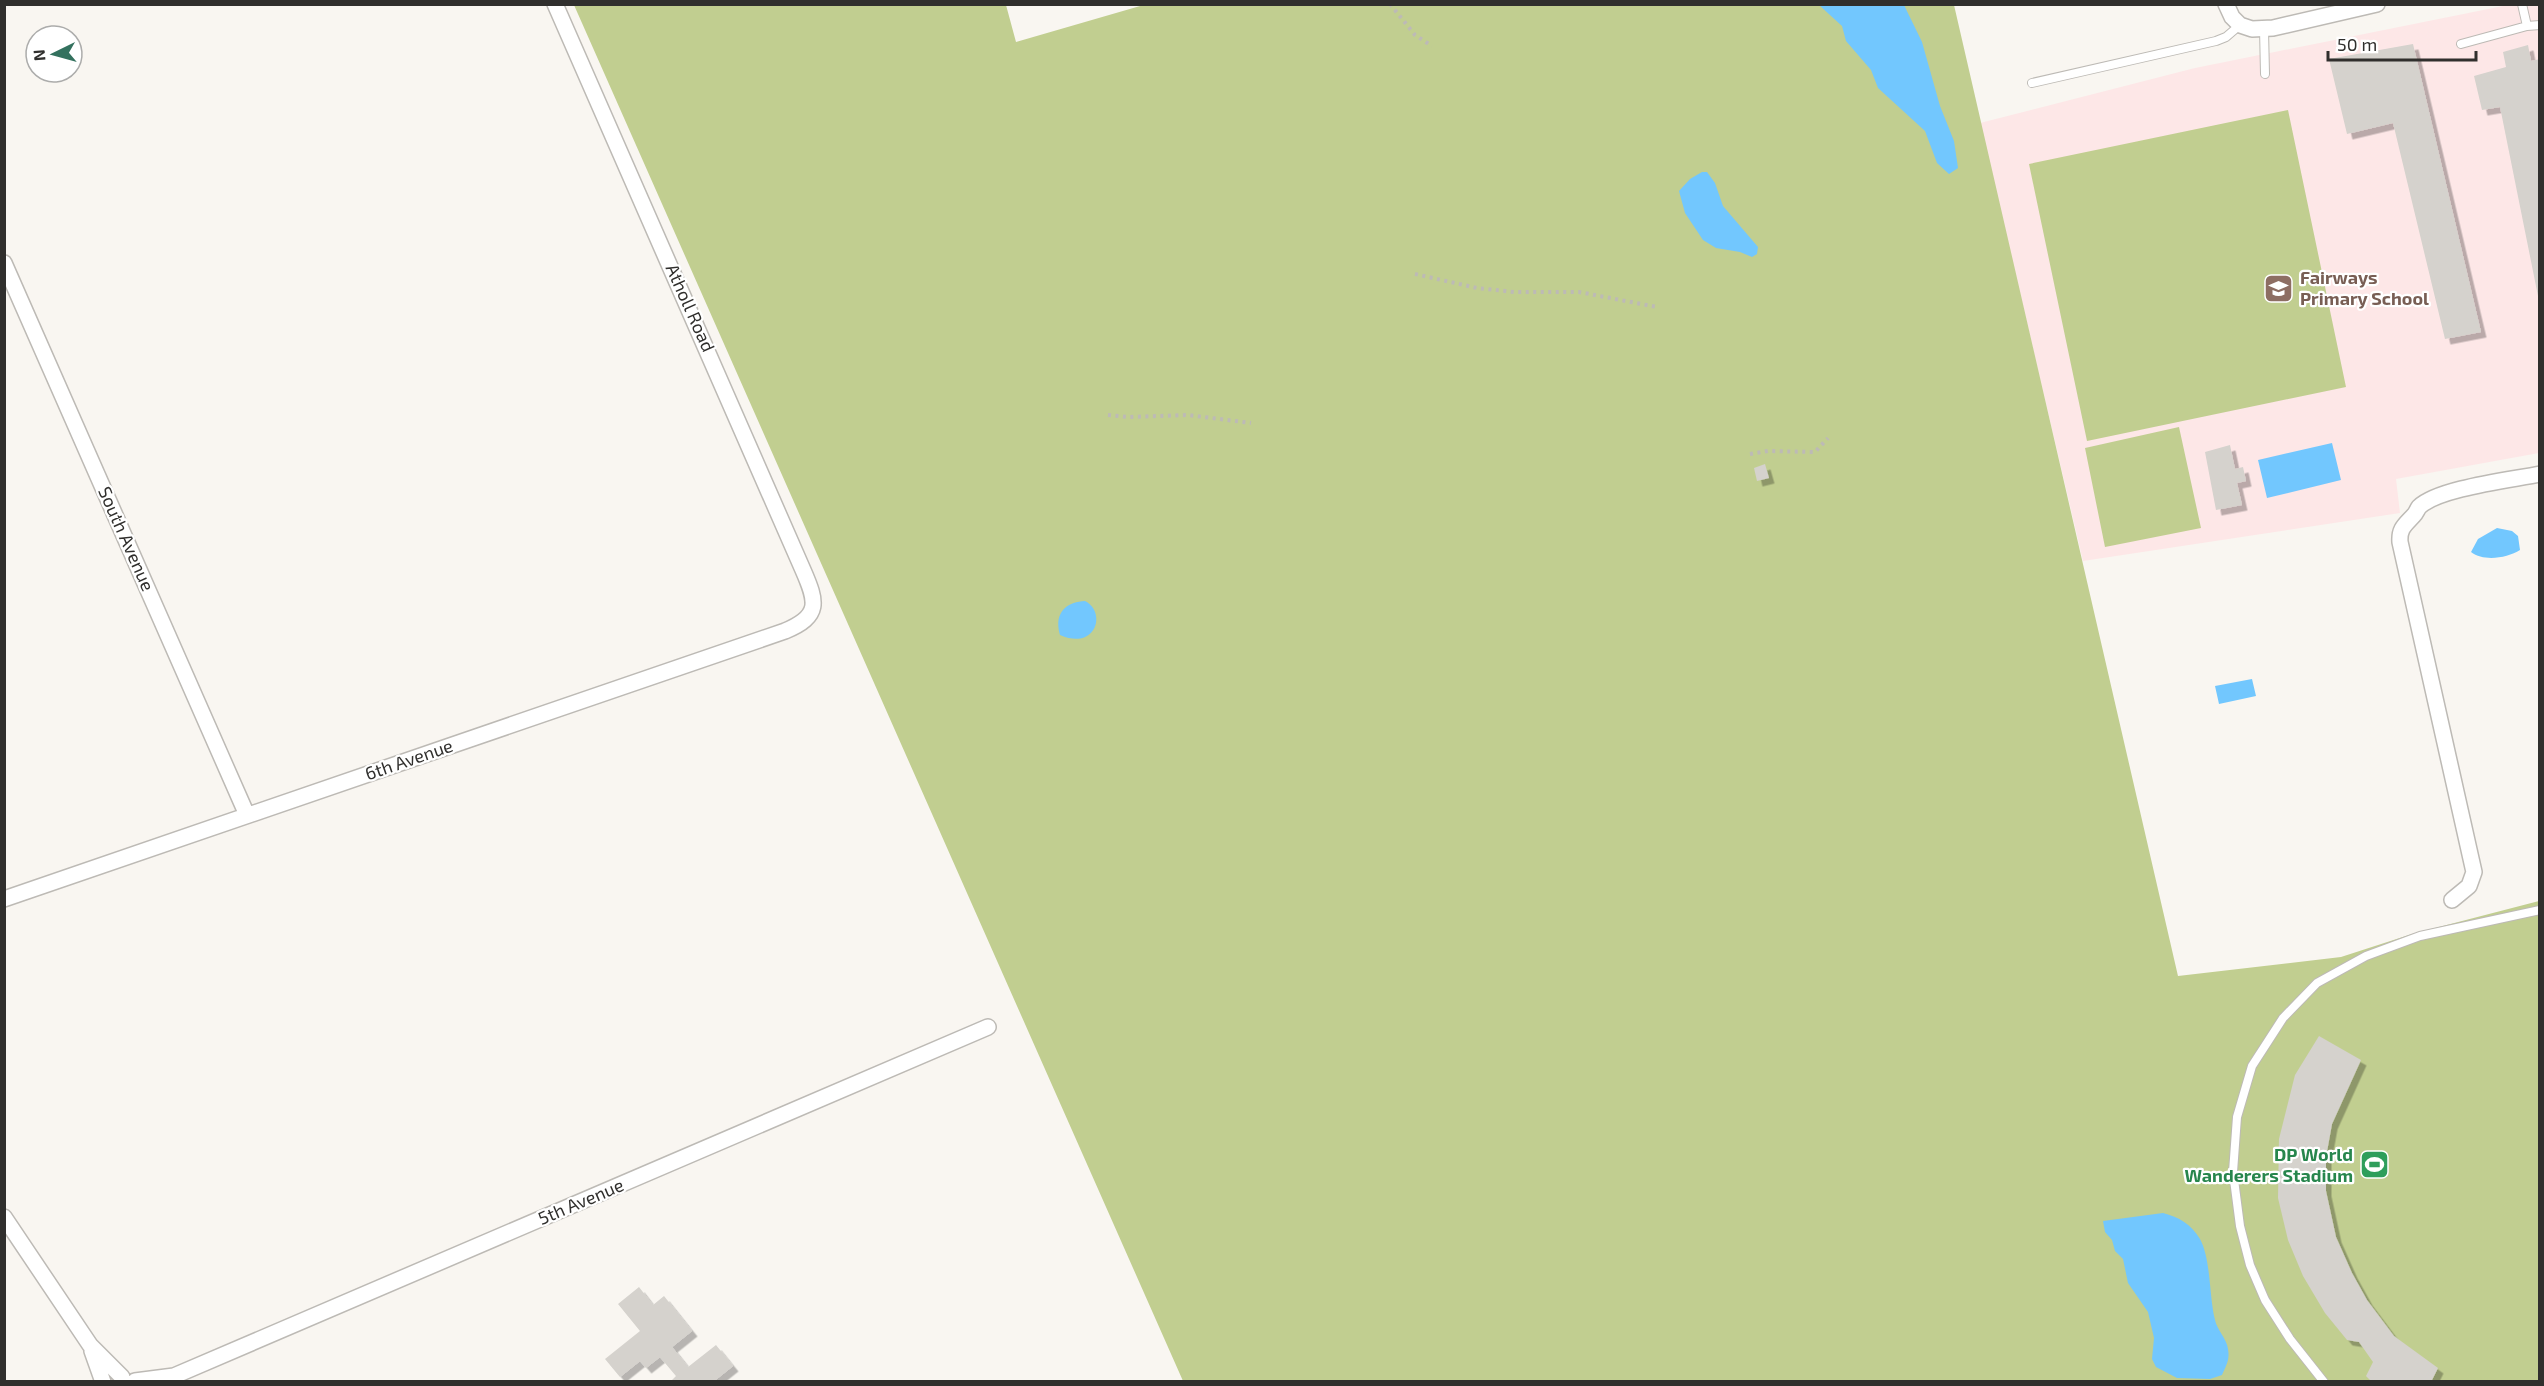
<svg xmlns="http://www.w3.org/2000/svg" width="2544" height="1386" viewBox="0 0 2544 1386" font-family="'Exo 2',sans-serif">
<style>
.education{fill:#fde7e7}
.green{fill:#c1ce90}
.water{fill:#72c7fe}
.building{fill:#d5d2cd;filter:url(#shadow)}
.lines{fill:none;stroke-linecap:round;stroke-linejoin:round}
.service-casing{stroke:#bdbab5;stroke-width:10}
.minor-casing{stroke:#bdbab5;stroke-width:18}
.path{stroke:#bdbab6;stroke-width:4;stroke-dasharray:3 4.5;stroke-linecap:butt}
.service{stroke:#fff;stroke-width:8}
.minor{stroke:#fff;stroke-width:15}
.labels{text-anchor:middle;stroke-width:4.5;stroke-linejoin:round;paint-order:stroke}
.education-label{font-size:18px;font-weight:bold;fill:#785e54;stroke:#fff;text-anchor:start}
.street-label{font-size:18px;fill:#302f2d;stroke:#fff}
.leisure-label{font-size:18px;font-weight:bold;fill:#27864d;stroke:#fff;text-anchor:end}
</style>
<defs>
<filter id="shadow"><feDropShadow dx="5.5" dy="5.5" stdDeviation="0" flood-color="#0004"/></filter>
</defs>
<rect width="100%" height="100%" fill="#f9f6f1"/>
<!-- education -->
<path class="education" d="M2508 5H2539V453L2396 479 2400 513 2083 561 1980 123 2195 68Z"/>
<!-- green -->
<path class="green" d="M1147 4 1954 5 2178 976 2341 957 2412 934 2539 901V1381H1183L574 5H1006L1016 42Z
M2288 110 2346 387 2087 441 2029 164Z
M2179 427 2201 528 2105 547 2085 448Z"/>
<!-- water -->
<path class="water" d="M1819 5H1904L1922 42 1940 106 1954 141 1958 168 1949 174 1937 163 1925 131 1878 88 1871 70 1846 41 1842 26Z
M1702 172H1707L1715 183 1723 206 1758 247 1757 254 1752 257 1740 252 1716 248 1703 240 1685 213 1679 191 1690 179Z
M2332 443 2341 480 2267 498 2258 460Z
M2497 528 2512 531 2518 536 2520 550C2507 558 2484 562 2471 552L2478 539Z
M1085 601C1107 612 1096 651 1060 635 1054 615 1064 602 1085 601Z
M2252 679 2256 696 2219 704 2215 686Z
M2163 1213C2179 1217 2191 1224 2200 1239 2211 1259 2209 1296 2215 1320 2217 1330 2227 1339 2228 1349 2230 1360 2226 1366 2222 1375L2210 1379 2177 1378 2156 1367 2152 1359 2154 1338 2148 1312 2128 1283 2123 1259 2115 1251 2112 1240 2105 1232 2103 1221Z"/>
<!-- building -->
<path class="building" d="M2413 44 2481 332 2445 339 2393 123 2347 134 2329 59Z
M2528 45 2531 61 2540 59 2538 296 2500 107 2482 110 2474 76 2506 67 2503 52Z
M2230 445 2235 469 2243 467 2246 481 2237 483 2242 505 2216 510 2205 452Z
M1765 464 1769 478 1757 481 1754 468Z
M2319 1036 2361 1060 2332 1124 2326 1157V1191L2336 1237 2352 1273 2367 1300 2394 1336 2438 1368 2431 1382H2372L2366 1376 2373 1362 2359 1342 2347 1340 2325 1313 2303 1276 2288 1240 2278 1198 2279 1139 2295 1075Z
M639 1287 653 1305 664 1296 692 1331 672 1347 688 1367 716 1345 733 1366 713 1382H670L676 1376 660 1357 646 1368 640 1361 620 1377 605 1359 640 1331 618 1304Z"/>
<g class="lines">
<defs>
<path id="service" d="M2527 26 2540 25
M2264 29 2265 74
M2461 44 2527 26 2522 4
M2032 83 2216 41 2226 37 2240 25
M2324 1382 2290 1339 2265 1300 2250 1265 2240 1226 2233 1172 2237 1117 2252 1066 2283 1018 2317 983 2366 956 2420 936 2540 910"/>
<path id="minor" d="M2226 4 2232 17 2240 25 2252 29 2273 28 2377 4
M4 263 247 815
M4 899 785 631C821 616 817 602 803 570L555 4
M2452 900 2469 886 2474 872 2400 542C2399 528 2405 525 2414 515 2416 513 2417 510 2419 507 2439 488 2511 480 2540 474
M4 1217 90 1345 122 1377
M92 1351 103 1382
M135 1381 174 1376
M167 1382 174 1376 988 1027"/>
</defs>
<!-- service casing -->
<use href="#service" class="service-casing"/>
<!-- minor casing -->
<use href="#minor" class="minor-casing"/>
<!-- path -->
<path class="path" d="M1390 4 1415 35 1432 46
M1415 274 1477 288 1514 292H1579L1657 307
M1108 415 1129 417 1188 415 1251 423
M1750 454 1768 451 1815 452 1828 438"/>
<!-- service -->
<use href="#service" class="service"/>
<!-- minor -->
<use href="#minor" class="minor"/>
</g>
<!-- icons -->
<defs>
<symbol id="school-square" viewBox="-11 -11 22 22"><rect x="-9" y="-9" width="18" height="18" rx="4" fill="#8d6e63" stroke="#fff"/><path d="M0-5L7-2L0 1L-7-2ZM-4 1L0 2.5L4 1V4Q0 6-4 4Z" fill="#fff"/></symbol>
<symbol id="stadium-square" viewBox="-11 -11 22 22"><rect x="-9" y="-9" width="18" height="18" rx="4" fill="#2e9e5b" stroke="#fff"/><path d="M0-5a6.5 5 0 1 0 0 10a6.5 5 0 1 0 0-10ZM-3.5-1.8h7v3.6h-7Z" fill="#fff"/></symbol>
</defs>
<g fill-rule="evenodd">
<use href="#school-square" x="2262" y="272" width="33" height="33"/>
<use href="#stadium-square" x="2358" y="1148" width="33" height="33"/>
</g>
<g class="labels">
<!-- education labels -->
<g class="education-label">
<text x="2300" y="284">Fairways<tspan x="2300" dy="21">Primary School</tspan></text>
</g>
<!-- street labels -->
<g class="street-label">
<text transform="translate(690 308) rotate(66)" y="6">Atholl Road</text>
<text transform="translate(126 539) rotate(66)" y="6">South Avenue</text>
<text transform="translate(409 760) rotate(-19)" y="6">6th Avenue</text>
<text transform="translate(581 1202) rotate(-23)" y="6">5th Avenue</text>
</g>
<!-- leisure labels -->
<g class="leisure-label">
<text x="2353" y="1161">DP World<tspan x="2353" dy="21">Wanderers Stadium</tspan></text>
</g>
</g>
<!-- border -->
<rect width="2544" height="1386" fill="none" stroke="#302f2d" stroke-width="12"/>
<!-- north arrow -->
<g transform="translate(54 54) rotate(265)"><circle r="28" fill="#ffffff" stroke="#acacab" stroke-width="1.5"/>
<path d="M0-4.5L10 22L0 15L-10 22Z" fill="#33715e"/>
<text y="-9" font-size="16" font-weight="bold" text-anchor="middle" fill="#302f2d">N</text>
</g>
<!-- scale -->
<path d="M2328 51v9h148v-9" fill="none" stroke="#302f2d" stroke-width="3"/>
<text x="2337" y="51" font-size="18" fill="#302f2d" stroke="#ffffff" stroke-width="4.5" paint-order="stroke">50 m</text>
</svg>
